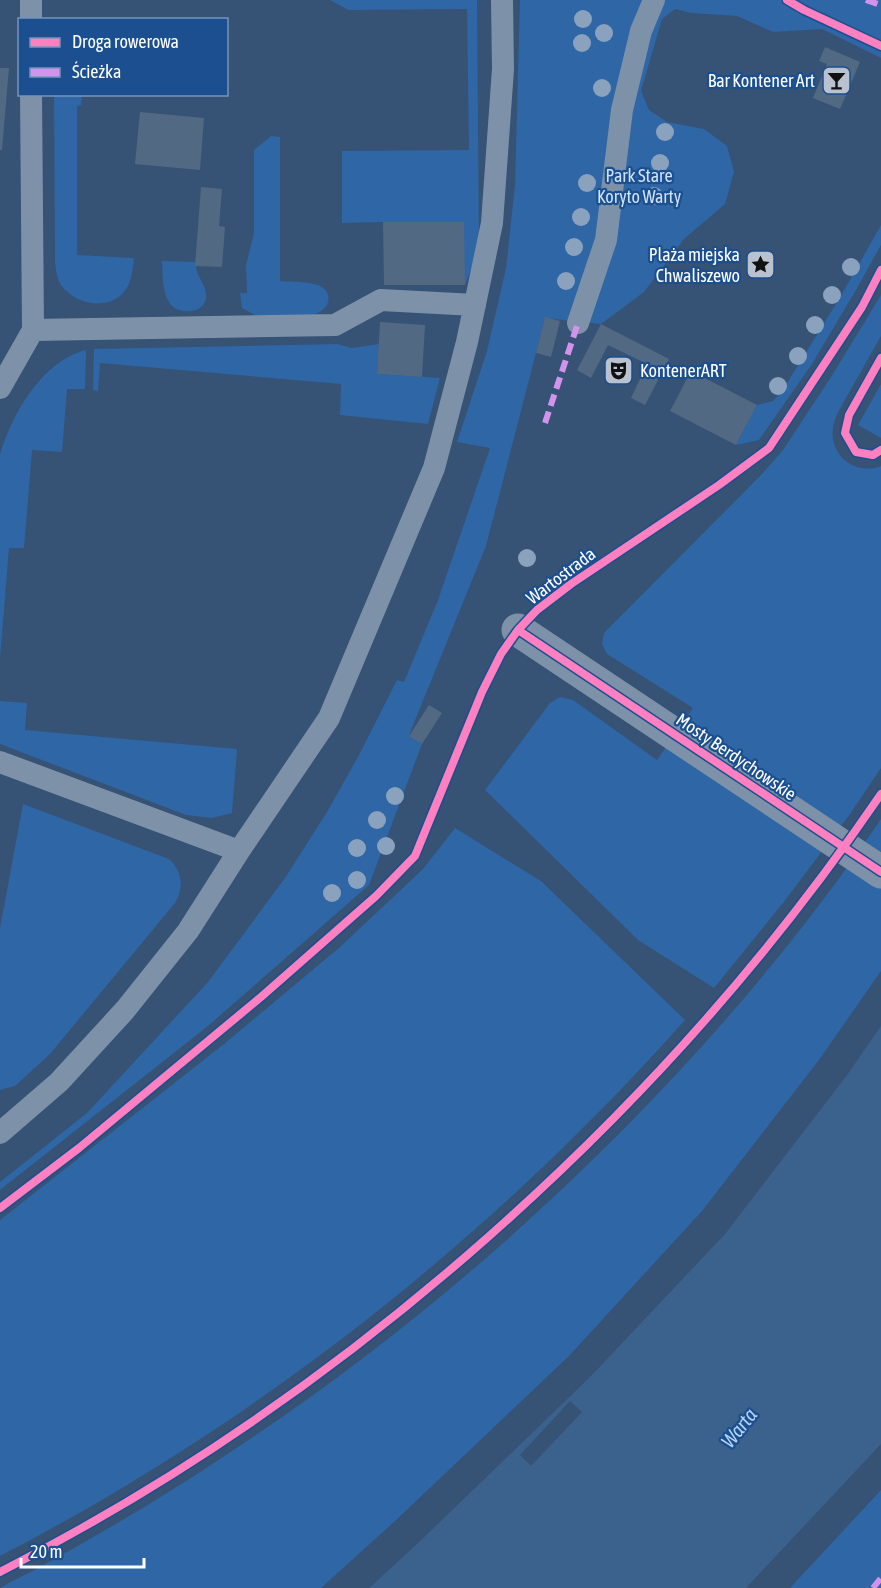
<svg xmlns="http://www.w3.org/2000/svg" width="881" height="1588" viewBox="0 0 881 1588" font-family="'Asap Condensed',sans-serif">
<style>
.green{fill:#2f66a5}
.water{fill:#3b618d}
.pier{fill:#365274}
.building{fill:#526984}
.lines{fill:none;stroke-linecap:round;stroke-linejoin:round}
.lane{stroke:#7d92a8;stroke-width:22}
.street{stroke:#7d92a8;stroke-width:33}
.quiet{stroke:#d193ec;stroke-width:6;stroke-dasharray:12 6;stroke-linecap:butt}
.cycleway-casing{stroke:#1b4f8f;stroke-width:11}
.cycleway{stroke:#ff80c0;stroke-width:8}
.tree{fill:#8aa2be}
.labels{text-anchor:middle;stroke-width:4.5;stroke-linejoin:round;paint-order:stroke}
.poi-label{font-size:18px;fill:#fff;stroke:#1b4f8f;text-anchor:end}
.park-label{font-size:18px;fill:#cfe3fa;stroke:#1b4f8f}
.street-label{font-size:18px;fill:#fff;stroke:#1b4f8f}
.water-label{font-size:20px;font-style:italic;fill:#b5d3f5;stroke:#1b4f8f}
</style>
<rect width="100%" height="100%" fill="#365274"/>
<!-- green -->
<path class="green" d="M330 0H477L479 242 475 261 465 285 383 222 342 223V151L469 150 467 9 348 10Z
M520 0H881V58L822 29 773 32 737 16 692 13 675 9 662 19 641 91 649 110 667 122 704 129 727 146 734 172 725 204 684 239 644 292 601 324 545 318 486 546 409 735 422 744 369 885 208 1026 0 1190V1182L87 1113 208 982 285 878 327 812 359 755 397 680 404 682 438 600 490 448 457 442 487 351 506 268 515 185Z
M54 95H82L81 105 77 106V255L134 258C133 267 132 278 128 286 114 312 77 307 61 285 57 279 56 270 55 263Z
M271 136 280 137V281C293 283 333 278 328 302 326 309 320 312 314 315H255L242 308 240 293H247L246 265 254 233V150Z
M881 225V245L856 290 812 364 759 440 736 445 757 405 773 401 782 391 839 299Z
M162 261 196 262C194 277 211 287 205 302 202 308 196 311 190 311 161 314 163 280 162 261Z
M881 295V336L837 414C836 419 833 424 833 428 829 456 856 476 881 466V768L850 814 783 903 714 988 638 940 485 790 550 703 560 697 573 700 657 760 693 708 607 654 602 644 604 633 762 474 783 450 831 377Z
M337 344 352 348 379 344 377 374 440 378 428 424 340 415 341 384 100 363 98 391 93 390 94 349Z
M86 350 85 389H67L62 452 32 450 24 548H9L0 658V455C11 415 43 360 86 350Z
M881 384V438L858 425Z
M0 701 27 703 25 730 237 749 232 813 212 818 186 815 0 744Z
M23 804 169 859C183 872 184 888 175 903L50 1054 15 1086 0 1090V928Z
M881 819V971L819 1060 702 1211 569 1356 394 1522 321 1588H0C15 1579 32 1572 47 1563 111 1528 174 1490 235 1449 479 1288 716 1062 881 819Z
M455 828 541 881 685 1020C492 1237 259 1422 0 1556V1220L224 1044 340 947 423 869Z
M881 1490V1588H790Z"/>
<!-- water -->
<path class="water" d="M881 1026V1444L746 1588H369L417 1544 591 1376 725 1234 847 1075Z"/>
<!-- pier -->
<path class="pier" d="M570 1401 582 1412 531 1466 520 1455Z"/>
<!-- building -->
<path class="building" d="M825 47 860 62 840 109 813 98 827 64 819 61Z
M0 68H9L2 150H0Z
M140 112 204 118 200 170 135 164Z
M201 187 222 189 219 226 225 227 222 267 195 266Z
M383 222H464L465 285H384Z
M545 317 560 321 551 357 536 353Z
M380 322 425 325 422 377 377 374Z
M601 324 669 359 645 405 631 398 647 364 608 345 591 378 577 370Z
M691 371 757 405 736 445 670 411Z
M429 705 442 713 422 744 409 736Z"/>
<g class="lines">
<!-- lane -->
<path class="lane" d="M31 0V20
M31 94 33 330
M578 323 606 240 622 110 641 31 654 0
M0 388 33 330 335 325 381 300 475 305
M0 762 239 851
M0 1133 59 1082 125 1010 188 931 239 851 329 718 434 468 467 342 492 223 503 69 502 0"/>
<!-- street -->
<path class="street" d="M518 630 881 872"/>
<!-- quiet -->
<path class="quiet" d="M866 0 881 5
M545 423 578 323
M873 1588 881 1578"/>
<defs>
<path id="cycleway" d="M787 0 804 10 881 46
M881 358 849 415 845 433 856 452 873 455 881 450
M518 630 881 872
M0 1208 79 1148 261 997 376 896 415 856 482 692 501 654 518 630 537 610 571 584 719 485 769 448 862 307 881 270
M0 1572C345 1396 663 1114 881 794"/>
</defs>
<!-- cycleway casing -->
<use href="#cycleway" class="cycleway-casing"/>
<!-- cycleway -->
<use href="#cycleway" class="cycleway"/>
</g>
<!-- trees -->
<g class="tree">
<circle cx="583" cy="19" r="9"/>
<circle cx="604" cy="33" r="9"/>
<circle cx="582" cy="43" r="9"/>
<circle cx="602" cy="88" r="9"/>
<circle cx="665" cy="132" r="9"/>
<circle cx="660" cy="163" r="9"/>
<circle cx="587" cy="183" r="9"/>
<circle cx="654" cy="196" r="9"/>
<circle cx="581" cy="217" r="9"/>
<circle cx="574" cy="247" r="9"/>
<circle cx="851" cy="267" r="9"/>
<circle cx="566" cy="281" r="9"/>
<circle cx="832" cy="295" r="9"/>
<circle cx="815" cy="325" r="9"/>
<circle cx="798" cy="356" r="9"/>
<circle cx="778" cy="386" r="9"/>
<circle cx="527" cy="558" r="9"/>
<circle cx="395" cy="796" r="9"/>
<circle cx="377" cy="820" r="9"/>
<circle cx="386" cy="846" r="9"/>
<circle cx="357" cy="848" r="9"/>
<circle cx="357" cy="880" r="9"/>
<circle cx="332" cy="893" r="9"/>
</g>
<!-- icons -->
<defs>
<symbol id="bar-square" viewBox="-11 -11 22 22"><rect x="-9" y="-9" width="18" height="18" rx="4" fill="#b9c2ce" stroke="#1b4f8f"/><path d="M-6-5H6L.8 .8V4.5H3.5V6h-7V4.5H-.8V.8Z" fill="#111"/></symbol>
<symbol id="sight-square" viewBox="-11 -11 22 22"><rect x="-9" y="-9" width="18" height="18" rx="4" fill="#b9c2ce" stroke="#1b4f8f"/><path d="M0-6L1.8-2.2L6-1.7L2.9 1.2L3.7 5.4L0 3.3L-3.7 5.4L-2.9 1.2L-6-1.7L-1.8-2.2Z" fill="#111"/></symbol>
<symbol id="theatre-square" viewBox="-11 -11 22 22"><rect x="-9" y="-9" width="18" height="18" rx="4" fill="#b9c2ce" stroke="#1b4f8f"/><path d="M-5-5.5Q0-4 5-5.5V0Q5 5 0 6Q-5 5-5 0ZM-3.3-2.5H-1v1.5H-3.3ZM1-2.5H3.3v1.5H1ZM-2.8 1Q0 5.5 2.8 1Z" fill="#111"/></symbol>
</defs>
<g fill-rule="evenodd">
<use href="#bar-square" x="820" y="64" width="33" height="33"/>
<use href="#sight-square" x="744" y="248" width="33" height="33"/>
<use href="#theatre-square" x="602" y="354" width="33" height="33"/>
</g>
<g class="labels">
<!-- poi labels -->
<g class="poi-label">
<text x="815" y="87">Bar Kontener Art</text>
<text x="740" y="261">Plaża miejska<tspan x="740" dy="21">Chwaliszewo</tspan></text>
<text x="640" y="377" text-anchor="start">KontenerART</text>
</g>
<!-- park labels -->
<g class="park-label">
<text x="639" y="182">Park Stare<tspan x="639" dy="21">Koryto Warty</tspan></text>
</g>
<!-- street labels -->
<g class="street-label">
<text transform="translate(561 576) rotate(-37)" y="6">Wartostrada</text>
<text transform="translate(736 757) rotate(34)" y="6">Mosty Berdychowskie</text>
</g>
<!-- water labels -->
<g class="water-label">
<text transform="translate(739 1428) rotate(-51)" y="7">Warta</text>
</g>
</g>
<!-- legend -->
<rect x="18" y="18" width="210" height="78" fill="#1b4f8f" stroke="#7695bc" stroke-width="1.5"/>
<rect x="30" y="38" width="30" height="9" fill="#ff80c0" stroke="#7695bc" stroke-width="1.5"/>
<text x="72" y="48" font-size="18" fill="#ffffff">Droga rowerowa</text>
<rect x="30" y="68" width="30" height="9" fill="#d193ec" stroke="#7695bc" stroke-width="1.5"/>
<text x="72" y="78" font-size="18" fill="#ffffff">Ścieżka</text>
<!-- scale -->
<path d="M21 1558v9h123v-9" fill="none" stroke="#ffffff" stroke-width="3"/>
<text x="30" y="1558" font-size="18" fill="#ffffff" stroke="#1b4f8f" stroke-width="4.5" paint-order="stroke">20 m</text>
</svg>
